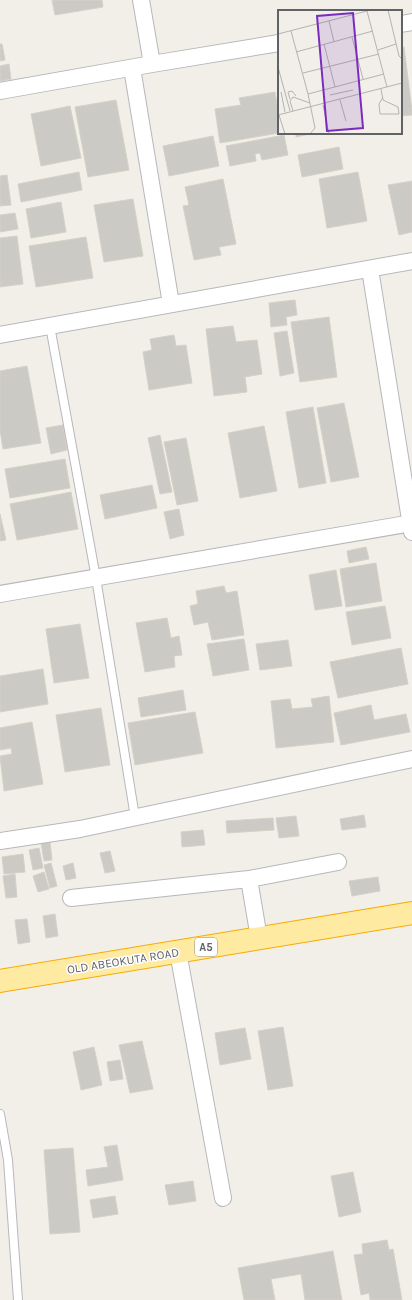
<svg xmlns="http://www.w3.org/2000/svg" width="412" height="1300" viewBox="0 0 412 1300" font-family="Karla,sans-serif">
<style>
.building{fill:#cccac5;stroke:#d6d1c6}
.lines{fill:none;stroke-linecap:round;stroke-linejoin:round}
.service-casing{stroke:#b5b8bc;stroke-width:10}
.minor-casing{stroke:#b5b8bc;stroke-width:18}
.trunk-casing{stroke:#f9ab00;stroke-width:24}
.service{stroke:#fff;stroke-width:8}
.minor{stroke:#fff;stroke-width:16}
.trunk{stroke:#feeaa1;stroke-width:22}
.labels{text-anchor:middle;stroke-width:3;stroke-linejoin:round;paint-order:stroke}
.shield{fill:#fff;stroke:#8f9295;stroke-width:1}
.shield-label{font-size:11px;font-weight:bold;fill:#5f6368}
.street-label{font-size:12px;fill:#5f6368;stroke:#fff}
.inset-road{fill:none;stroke:#b3b3b1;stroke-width:1}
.view{fill:#7b2cbf;fill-opacity:0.15;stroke:#7b2cbf;stroke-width:2}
.inset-edge{fill:none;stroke:#5f6368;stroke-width:2}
</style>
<rect width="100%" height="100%" fill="#f1efe8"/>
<!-- building -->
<path class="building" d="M52 0H102L103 7 55 15Z
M0 44H2L5 60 0 61Z
M401 47H404L412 110V115L401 116Z
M9 64 11 79 0 81V66Z
M275 92 279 116V133L220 143 215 109 241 105 239 98Z
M116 100 129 170 88 177 75 107Z
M70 106 81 158 41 166 31 114Z
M296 133H314L296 137Z
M284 135 288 155 262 160 260 153 255 154 256 161 230 166 226 146Z
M213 136 219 166 169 176 163 146Z
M339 147 343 169 302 177 298 155Z
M79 172 82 190 21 202 18 184Z
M358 172 367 221 327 228 319 179Z
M7 175 11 205 0 206V176Z
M223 179 236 244 219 247 221 255 194 260 183 206 189 205 185 187Z
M412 181V232L399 235 388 185Z
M133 199 143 256 104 262 94 205Z
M61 202 66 232 31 238 26 209Z
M15 213 18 229 0 232V215Z
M17 236 23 284 0 287V238Z
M86 237 93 278 36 287 29 246Z
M295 300 297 315 286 317 287 325 271 327 269 303Z
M329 317 337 377 300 382 291 322Z
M233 326 236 342 257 340 262 374 245 377 247 392 214 396 206 329Z
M287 331 294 373 280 376 274 333Z
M174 335 176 346 186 345 192 383 149 390 143 352 152 350 150 339Z
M27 366 41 443 3 449 0 430V371Z
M344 403 359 477 331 482 317 408Z
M313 407 326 483 299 488 286 412Z
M63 425 67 450 51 454 46 428Z
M264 426 277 491 240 498 228 433Z
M160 435 172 492 160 494 148 438Z
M186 438 198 501 177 505 164 442Z
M65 459 70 488 10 498 5 469Z
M152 485 157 508 105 519 100 495Z
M71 492 78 529 17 540 10 504Z
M179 509 184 535 170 539 164 512Z
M0 514 6 540 0 541Z
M366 547 369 559 349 563 347 551Z
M376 563 382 601 346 607 340 569Z
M336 570 342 606 315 610 309 575Z
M224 586 226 593 237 591 244 635 212 640 208 622 194 625 190 606 198 604 196 591Z
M385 606 391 638 352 645 346 612Z
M167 618 171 638 179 636 182 655 174 656 175 667 145 672 136 623Z
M80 624 89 678 54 683 46 629Z
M244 639 249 670 213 676 207 644Z
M288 640 292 666 260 670 256 644Z
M401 648 408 684 338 698 330 662Z
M43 669 48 704 0 712V676Z
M183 690 186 710 141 717 138 698Z
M329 696 334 742 276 748 271 701 290 699 292 709 313 707 311 699Z
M371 705 374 720 406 714 410 732 341 745 334 713Z
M101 708 110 765 65 772 56 715Z
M195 712 203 753 135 765 128 723Z
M32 722 43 784 4 791 0 756 12 754 11 748 0 750V728Z
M364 815 366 827 342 830 340 819Z
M296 816 299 836 279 838 276 818Z
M273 818 274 830 227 833 226 821Z
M203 830 205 845 182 847 181 832Z
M50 842 52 860 44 861 41 843Z
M39 848 43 868 33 870 29 850Z
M110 851 115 871 105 873 100 853Z
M23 854 25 872 4 874 2 857Z
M51 863 57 886 50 888 44 865Z
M73 863 76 878 66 880 63 866Z
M44 872 49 889 38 892 33 876Z
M15 874 17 897 6 898 3 876Z
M378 877 380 891 352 896 349 881Z
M55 914 58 936 46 938 43 916Z
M27 919 30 942 18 944 15 920Z
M283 1027 293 1086 268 1090 258 1031Z
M245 1028 251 1059 220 1065 215 1033Z
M142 1041 153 1089 130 1093 119 1045Z
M94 1047 102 1085 81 1090 73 1052Z
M120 1060 123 1079 110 1081 107 1062Z
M117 1145 123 1180 88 1186 86 1170 108 1167 104 1147Z
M73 1148 80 1232 50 1234 44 1150Z
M353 1172 361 1212 339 1217 331 1176Z
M193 1181 196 1201 169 1205 165 1185Z
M115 1196 118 1214 93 1218 90 1200Z
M387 1240 389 1250 393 1249 402 1300H370L369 1293 361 1295 354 1255 363 1254 362 1244Z
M333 1251 342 1300H305L301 1274 271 1279 275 1300H244L238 1268Z"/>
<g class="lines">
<defs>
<path id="service" d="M50 326 96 578 135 817
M0 1114 8 1160 18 1300"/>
<path id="minor" d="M141 0 152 64
M401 24 412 22
M132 68 171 304
M0 91 152 64 279 43
M370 269 412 532
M0 335 412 261
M0 594 412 523
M0 841 80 829 412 759
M249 879 259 938
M71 898 249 879 338 862
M178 952 223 1198"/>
<path id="trunk" d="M0 981 412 913"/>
</defs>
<!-- service casing -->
<use href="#service" class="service-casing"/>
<!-- minor casing -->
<use href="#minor" class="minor-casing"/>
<!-- trunk casing -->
<use href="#trunk" class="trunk-casing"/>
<!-- service -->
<use href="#service" class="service"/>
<!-- minor -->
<use href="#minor" class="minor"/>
<!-- trunk -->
<use href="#trunk" class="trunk"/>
</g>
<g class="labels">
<!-- shield labels -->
<rect class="shield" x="195" y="938" width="22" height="18" rx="3"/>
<g class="shield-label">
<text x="206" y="951">A5</text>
</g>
<!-- street labels -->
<g class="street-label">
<text transform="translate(123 961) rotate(-9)" y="4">OLD ABEOKUTA ROAD</text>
</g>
</g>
<!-- overview -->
<g transform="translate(278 10)">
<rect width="124" height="124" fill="#f1efe8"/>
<path class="inset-road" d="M110 0 121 46 124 49M89 1 109 77M51 11 56 32M13 21 30 84 106 64M0 24 89 1M74 27 85 69M46 34 57 77M100 40 118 34M18 42 95 21M0 57 12 101M25 63 101 44M103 79 105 90 120 97 121 104H102L101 94 105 87M3 82 7 102M30 84 37 118 32 124M52 85 75 80M12 89 10 82 14 81 18 86M62 90 68 111M45 95 51 124M15 101 12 91 15 87 32 93M0 102 7 124M0 105 124 73"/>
<path class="view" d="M75 3 85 118 49 121 39 6Z"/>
<rect width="124" height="124" class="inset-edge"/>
</g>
</svg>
